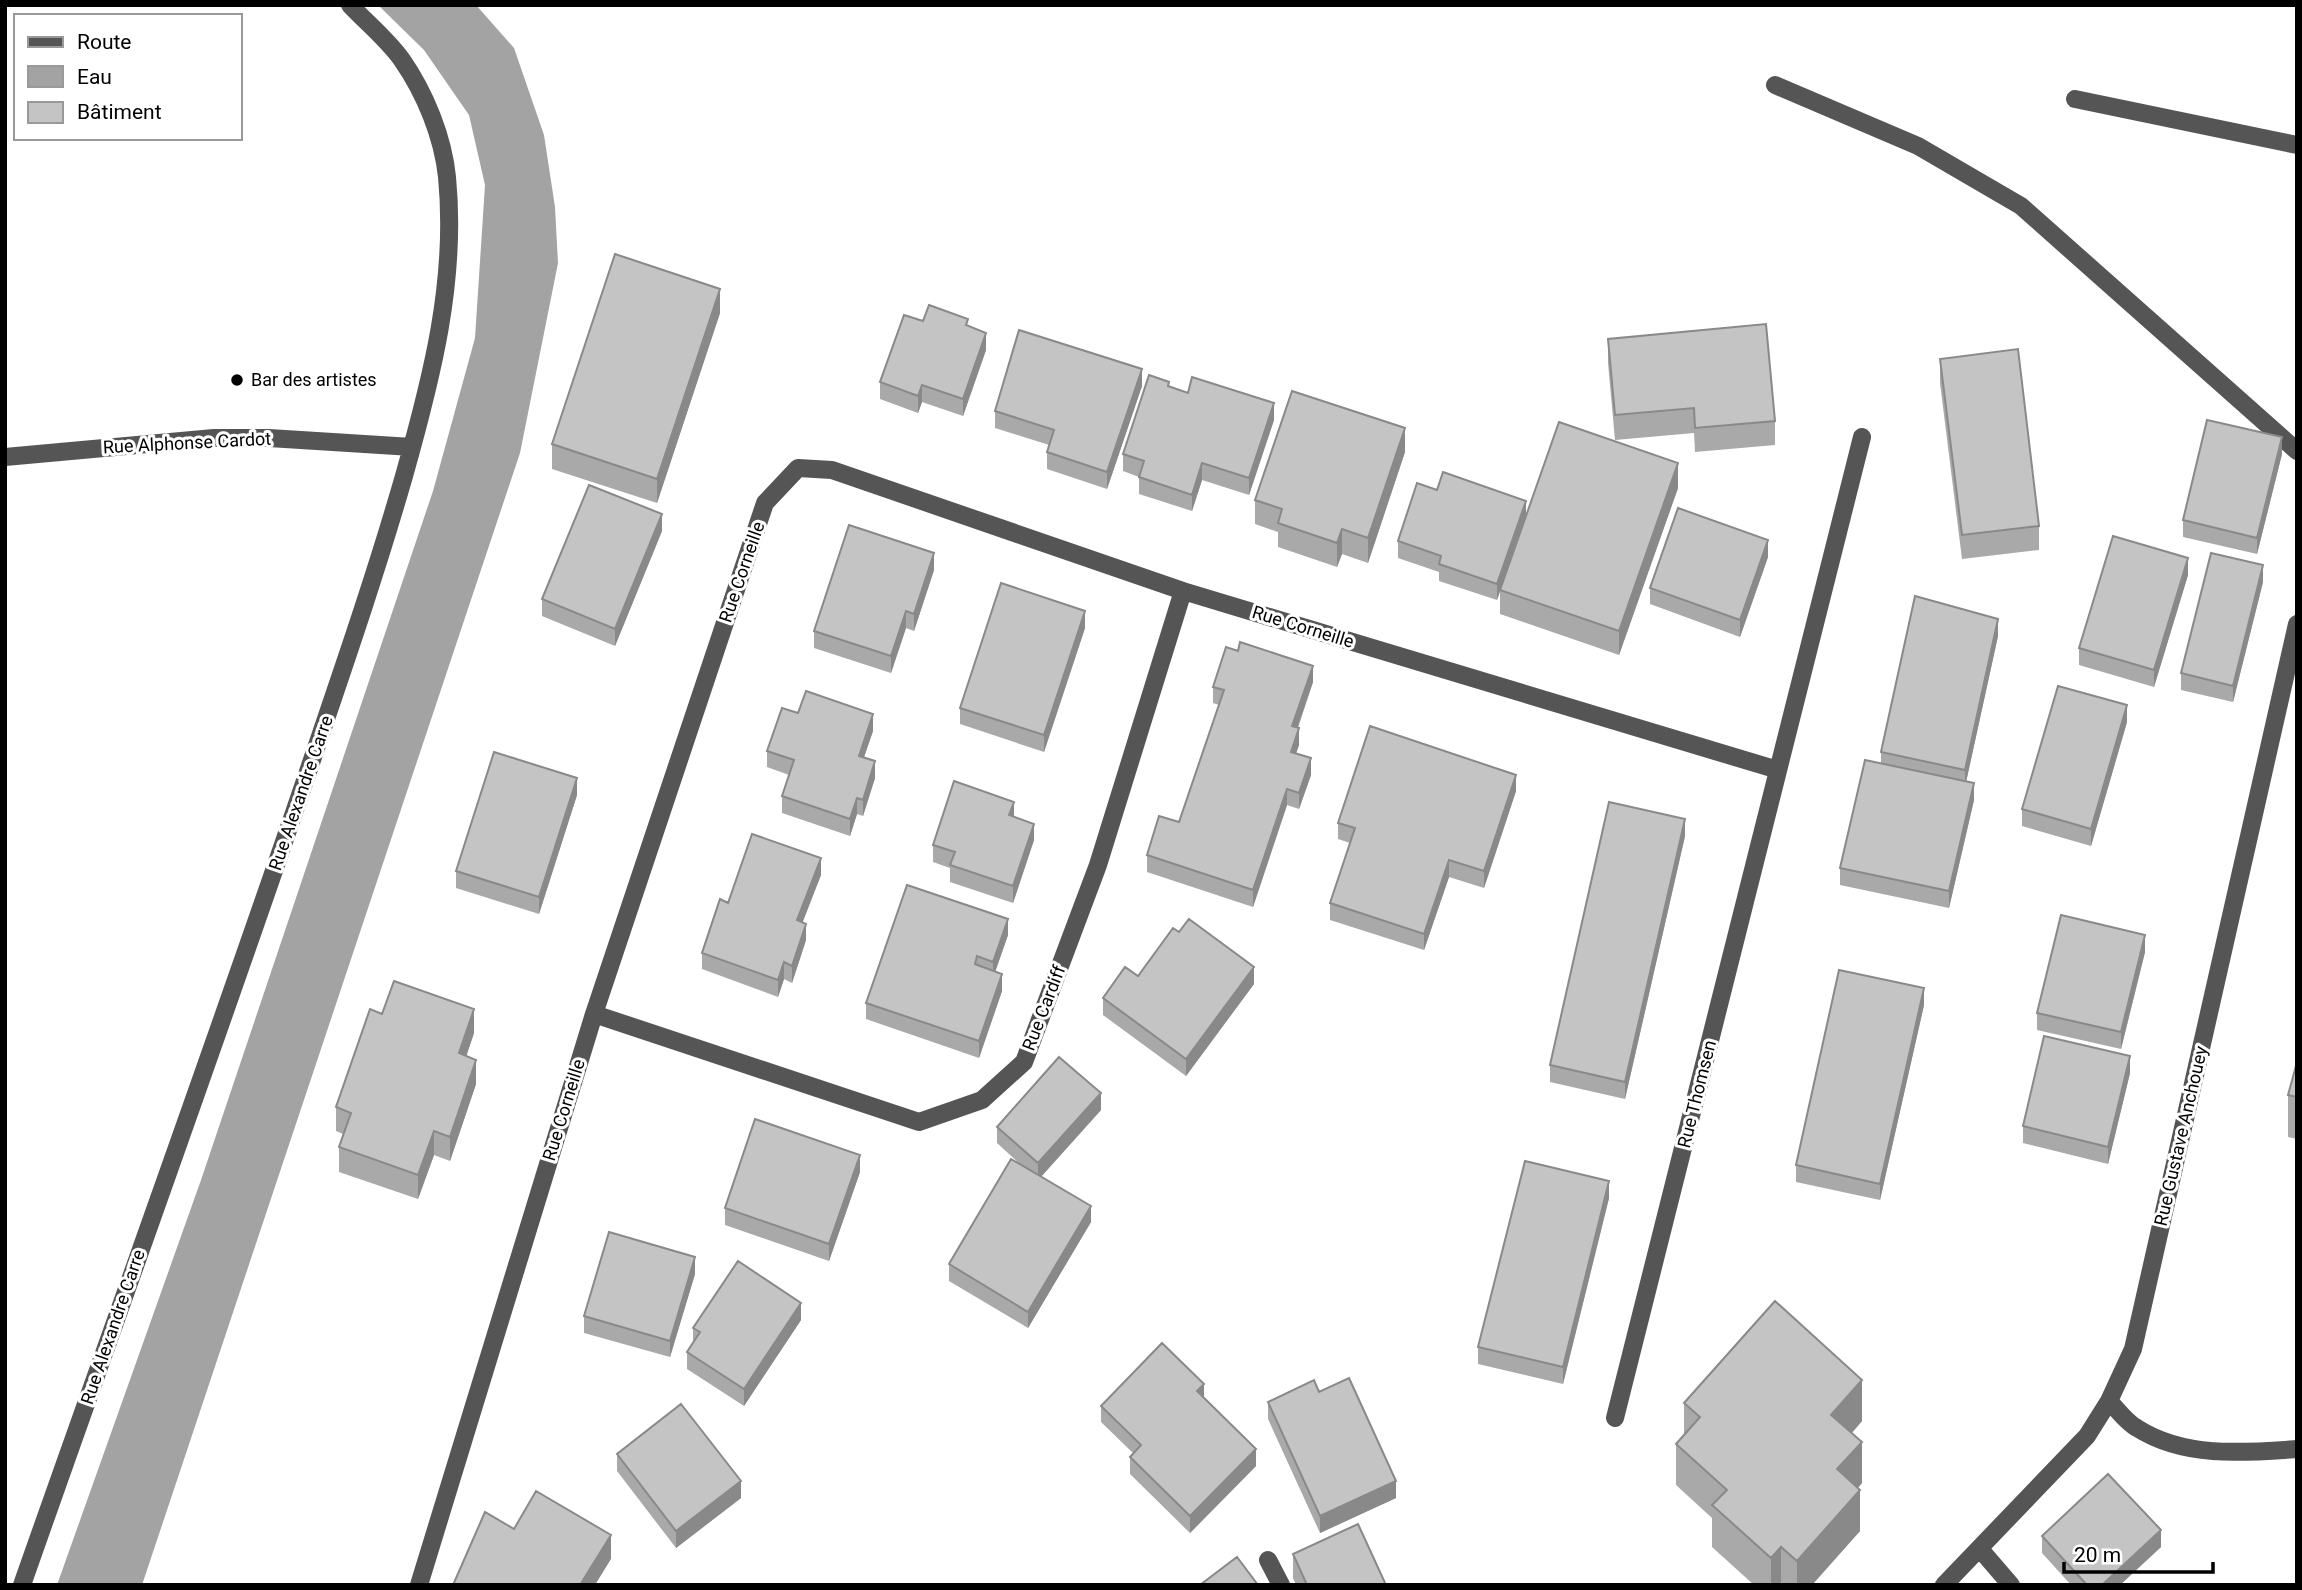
<svg xmlns="http://www.w3.org/2000/svg" width="2302" height="1590" viewBox="0 0 2302 1590" font-family="Roboto,sans-serif">
<style>
.water{fill:#a3a3a3}
.lines{fill:none;stroke-linecap:round;stroke-linejoin:round}
.minor{stroke:#555;stroke-width:18}
.wall{fill:#a9a9a9}
.shaded-wall{fill:#898989}
.building{fill:#c4c4c4;stroke:#898989;stroke-width:2}
.poi-dot{fill:#000;stroke:#fff;stroke-width:2.5}
.labels{text-anchor:middle;stroke-width:6;stroke-linejoin:round;paint-order:stroke}
.poi-label{font-size:18px;fill:#000;stroke:#fff;text-anchor:start}
.street-label{font-size:18px;fill:#000;stroke:#fff}
</style>
<rect width="100%" height="100%" fill="#fff"/>
<!-- water -->
<path class="water" d="M378 5H476L514 48 544 135 555 207 558 263 520 453 142 1585H57L201 1180 433 491 475 338 485 185 469 115 424 50Z"/>
<g class="lines">
<!-- minor -->
<path class="minor" d="M1775 85 1918 146 2021 206 2297 451
M2075 99 2297 145
M5 457 214 438H269L412 447
M594 1014 919 1122 982 1100 1024 1062 1098 865 1183 591
M2109 1401C2118 1410 2126 1422 2137 1428 2184 1458 2243 1453 2297 1449
M1615 1418 1862 437
M1980 1549 2011 1585
M1268 1560 1281 1585
M22 1585C119 1309 219 1034 313 757 345 663 377 570 404 476 432 377 457 280 447 177 443 137 425 93 402 60 388 40 367 23 350 5
M419 1585 594 1014 765 503 798 468 832 470 1183 591 1778 770
M1944 1585 2087 1436 2109 1401 2133 1349 2297 624"/>
</g>
<!-- wall -->
<path class="wall" d="M720 313 657 503 552 469V444Z
M923 321 968 326 986 350 963 416 922 402 918 413 880 399V382Z
M1608 339 1775 421V445L1695 452 1694 433 1615 440 1608 363Z
M1940 359 2039 526V550L1962 559 1940 383Z
M1142 386 1107 489 1047 469V452L1049 445 995 428V411Z
M1169 387 1274 420 1249 495 1202 480 1192 511 1139 494V477L1123 471V454Z
M1405 452 1368 563 1342 554 1337 567 1278 547V532L1255 524V500Z
M2282 454 2257 554 2183 537V520Z
M1678 488 1619 655 1500 614V591L1497 600 1439 581V572L1398 558V541L1437 490 1526 517Z
M662 531 615 646 542 616V599Z
M1768 557 1740 637 1650 604V588Z
M934 570 914 631 906 628 891 673 814 648V631Z
M2188 575 2154 687 2079 665V648Z
M2263 582 2233 702 2181 690V673Z
M1085 628 1044 752 960 724V708Z
M1998 636 1966 782 1974 800 1949 908 1840 885V868L1881 763V752Z
M1313 682 1298 728 1299 745 1296 753 1311 775 1299 809 1287 805 1253 907 1147 872V855L1179 822 1219 705 1213 703V687Z
M798 713 873 731 864 757 875 778 863 816 857 814 850 836 782 813V796L789 775 767 767V751Z
M2127 722 2091 846 2022 826V809Z
M1516 791 1484 888 1449 877 1424 950 1330 920V903L1350 843 1338 839V823Z
M577 795 539 914 456 888V871Z
M1014 817 1034 840 1013 903 950 882V868L933 862V845Z
M1685 836 1625 1099 1550 1082V1065Z
M821 875 802 922 806 940 792 983 784 979 778 997 702 969V953L728 903Z
M1008 935 995 972 1002 991 979 1058 866 1019V1003Z
M2145 952 2121 1049 2037 1030V1013Z
M1254 984 1186 1076 1103 1015V998Z
M1924 1005 1880 1200 1796 1182V1165Z
M382 1014 474 1033 466 1056 476 1084 450 1161 434 1155 418 1199 339 1172V1147L343 1134 336 1131V1107Z
M2297 1062V1139L2288 1137V1095Z
M2130 1073 2108 1164 2023 1143V1126Z
M1101 1110 1041 1177 1091 1222 1028 1328 949 1281V1264L1021 1165 997 1143V1127Z
M860 1172 829 1261 725 1225V1208Z
M1609 1198 1563 1384 1478 1364V1347Z
M695 1274 670 1357 584 1333V1316Z
M801 1320 744 1406 687 1369V1352L693 1343V1328Z
M1319 1392 1396 1498 1320 1533 1268 1419V1402Z
M1204 1398 1256 1466 1190 1533 1130 1474V1457L1133 1453 1101 1422V1406Z
M1684 1403 1862 1421 1852 1433 1862 1483 1858 1488 1860 1531 1812 1585H1754L1712 1547V1518L1676 1485V1444L1684 1435Z
M617 1454 741 1498 676 1548 617 1471Z
M2042 1536 2161 1547 2120 1585H2071L2042 1553Z
M1293 1554 1386 1585H1296L1293 1578Z"/>
<!-- shaded-wall -->
<path class="shaded-wall" d="M720 289V313L657 503V479Z
M986 333V350L963 416V399Z
M1142 369V386L1107 489V472Z
M922 385V402L918 413V396Z
M1274 403V420L1249 495V478Z
M1405 428V452L1368 563V538Z
M2282 437V454L2257 554V538Z
M1202 463V480L1192 511V495Z
M1678 463V488L1619 655V631Z
M1526 501V518L1497 600V584Z
M662 514V531L615 646V629Z
M1342 529V554L1337 567V543Z
M1768 540V557L1740 637V620Z
M934 553V570L914 631V614Z
M2188 558V575L2154 687V670Z
M2263 565V582L2233 702V686Z
M906 611V628L891 673V656Z
M1085 611V628L1044 752V735Z
M1998 619V636L1965 787V770Z
M1313 666V682L1292 743V726Z
M2127 705V722L2091 846V829Z
M873 714V731L859 772V756Z
M1299 728V745L1291 768V752Z
M1311 758V775L1299 809V793Z
M875 761V778L863 816V800Z
M1516 775V791L1484 888V871Z
M577 778V795L539 914V897Z
M1974 783V800L1949 908V891Z
M1287 789V805L1253 907V890Z
M857 798V814L850 836V819Z
M1014 802V818L1009 815Z
M1685 819V836L1625 1099V1082Z
M1034 824V840L1013 903V886Z
M821 858V875L797 937V920Z
M1449 860V877L1424 950V934Z
M1008 919V935L993 978V962Z
M806 924V940L792 983V966Z
M2145 935V952L2121 1049V1032Z
M784 962V979L778 997V980Z
M1254 967V984L1186 1076V1059Z
M1002 974V991L979 1058V1041Z
M1924 988V1005L1880 1200V1184Z
M474 1009V1033L459 1078V1053Z
M2130 1056V1073L2108 1164V1147Z
M476 1060V1084L450 1161V1137Z
M1101 1093V1110L1038 1180V1163Z
M434 1131V1155L418 1199V1175Z
M860 1155V1172L829 1261V1244Z
M1609 1181V1198L1563 1384V1367Z
M1091 1206V1222L1028 1328V1312Z
M695 1257V1274L670 1357V1341Z
M801 1303V1320L744 1406V1389Z
M1862 1380V1421L1831 1456V1415Z
M1204 1384V1400L1197 1391Z
M1862 1442V1483L1837 1510V1469Z
M1256 1449V1466L1190 1533V1516Z
M741 1481V1498L676 1548V1531Z
M1396 1481V1498L1320 1533V1516Z
M1860 1490V1531L1812 1585H1797V1561Z
M2161 1530V1547L2120 1585H2102Z
M611 1535V1559L595 1585H580Z
M1781 1547V1585H1771V1558Z"/>
<!-- building -->
<path class="building" d="M615 254 720 289 657 479 552 444Z
M929 305 968 319 966 325 986 333 963 399 922 385 918 396 880 382 904 315 923 321Z
M1766 324 1775 421 1695 428 1694 408 1615 415 1608 339Z
M1019 330 1142 369 1107 472 1047 452 1054 430 995 411Z
M2018 349 2039 526 1962 535 1940 359Z
M1149 375 1169 382 1168 386 1188 393 1192 377 1274 403 1249 478 1202 463 1192 495 1139 477 1144 461 1123 454Z
M1292 391 1405 428 1368 538 1342 529 1337 543 1278 523 1282 509 1255 500Z
M2207 420 2282 437 2257 538 2183 520Z
M1559 422 1678 463 1619 631 1500 590Z
M1443 472 1526 501 1497 584 1439 564 1441 556 1398 541 1417 483 1437 490Z
M589 485 662 514 615 629 542 599Z
M1678 508 1768 540 1740 620 1650 588Z
M849 525 934 553 914 614 906 611 891 656 814 631Z
M2113 536 2188 558 2154 670 2079 648Z
M2211 553 2263 565 2233 686 2181 673Z
M1001 583 1085 611 1044 735 960 708Z
M1915 596 1998 619 1965 770 1881 752Z
M1240 642 1313 666 1292 726 1299 728 1291 752 1311 758 1299 793 1287 789 1253 890 1147 855 1159 816 1179 822 1224 690 1213 687 1226 647 1238 651Z
M2058 686 2127 705 2091 829 2022 809Z
M806 691 873 714 859 756 875 761 863 800 857 798 850 819 782 796 794 760 767 751 782 708 798 713Z
M1370 726 1516 775 1484 871 1449 860 1424 934 1330 903 1355 828 1338 823Z
M494 752 577 778 539 897 456 871Z
M1865 760 1974 783 1949 891 1840 868Z
M954 781 1014 802 1009 815 1034 824 1013 886 950 865 955 852 933 845Z
M1609 802 1685 819 1625 1082 1550 1065Z
M752 834 821 858 797 920 806 924 792 966 784 962 778 980 702 953 720 899 728 903Z
M907 885 1008 919 993 962 977 956 975 964 1002 974 979 1041 866 1003Z
M2061 915 2145 935 2121 1032 2037 1013Z
M1189 919 1254 967 1186 1059 1103 998 1125 967 1138 976 1173 928 1179 932Z
M1839 970 1924 988 1880 1184 1796 1165Z
M394 981 474 1009 459 1053 476 1060 450 1137 434 1131 418 1175 339 1147 351 1113 336 1107 370 1009 382 1014Z
M2044 1036 2130 1056 2108 1147 2023 1126Z
M1059 1057 1101 1093 1038 1163 997 1127Z
M2297 1062V1097L2288 1095Z
M755 1119 860 1155 829 1244 725 1208Z
M1011 1159 1091 1206 1028 1312 949 1264Z
M1525 1161 1609 1181 1563 1367 1478 1347Z
M609 1232 695 1257 670 1341 584 1316Z
M738 1261 801 1303 744 1389 687 1352 700 1332 693 1328Z
M1775 1301 1862 1380 1831 1415 1862 1442 1837 1469 1860 1490 1797 1561 1781 1547 1771 1558 1712 1505 1727 1490 1676 1444 1700 1417 1684 1403Z
M1162 1343 1204 1384 1197 1391 1256 1449 1190 1516 1130 1457 1141 1445 1101 1406Z
M1349 1378 1396 1481 1320 1516 1268 1402 1314 1380 1319 1392Z
M681 1404 741 1481 676 1531 617 1454Z
M2108 1474 2161 1530 2102 1585H2087L2042 1536Z
M536 1491 611 1535 580 1585H453L485 1512 514 1529Z
M1358 1524 1386 1585H1307L1293 1554Z
M1237 1557 1258 1585H1200Z"/>
<!-- markers -->
<circle class="poi-dot" cx="237" cy="380" r="7"/>
<g class="labels">
<!-- poi labels -->
<g class="poi-label">
<text x="251" y="386">Bar des artistes</text>
</g>
<!-- street labels -->
<g class="street-label">
<text transform="translate(187 443) rotate(-3)" y="6">Rue Alphonse Cardot</text>
<text transform="translate(742 572) rotate(-71)" y="6">Rue Corneille</text>
<text transform="translate(1303 627) rotate(17)" y="6">Rue Corneille</text>
<text transform="translate(301 793) rotate(-71)" y="6">Rue Alexandre Carre</text>
<text transform="translate(1044 1008) rotate(-69)" y="6">Rue Cardiff</text>
<text transform="translate(1697 1094) rotate(-76)" y="6">Rue Thomsen</text>
<text transform="translate(564 1110) rotate(-73)" y="6">Rue Corneille</text>
<text transform="translate(2181 1136) rotate(-77)" y="6">Rue Gustave Anchouey</text>
<text transform="translate(113 1327) rotate(-71)" y="6">Rue Alexandre Carre</text>
</g>
</g>
<!-- border -->
<rect width="2302" height="1590" fill="none" stroke="#000000" stroke-width="14"/>
<!-- legend -->
<rect x="14" y="14" width="228" height="126" fill="#ffffff" stroke="#999999" stroke-width="2"/>
<rect x="28" y="37" width="35" height="10" fill="#555555" stroke="#999999" stroke-width="2"/>
<text x="77" y="49" font-size="21" fill="#000000">Route</text>
<rect x="28" y="66" width="35" height="21" fill="#a3a3a3" stroke="#999999" stroke-width="2"/>
<text x="77" y="84" font-size="21" fill="#000000">Eau</text>
<rect x="28" y="102" width="35" height="21" fill="#c4c4c4" stroke="#999999" stroke-width="2"/>
<text x="77" y="119" font-size="21" fill="#000000">Bâtiment</text>
<!-- scale -->
<path d="M2064 1562v10h149v-10" fill="none" stroke="#000000" stroke-width="3.5"/>
<text x="2074" y="1562" font-size="21" fill="#000000" stroke="#ffffff" stroke-width="5" paint-order="stroke">20 m</text>
</svg>
